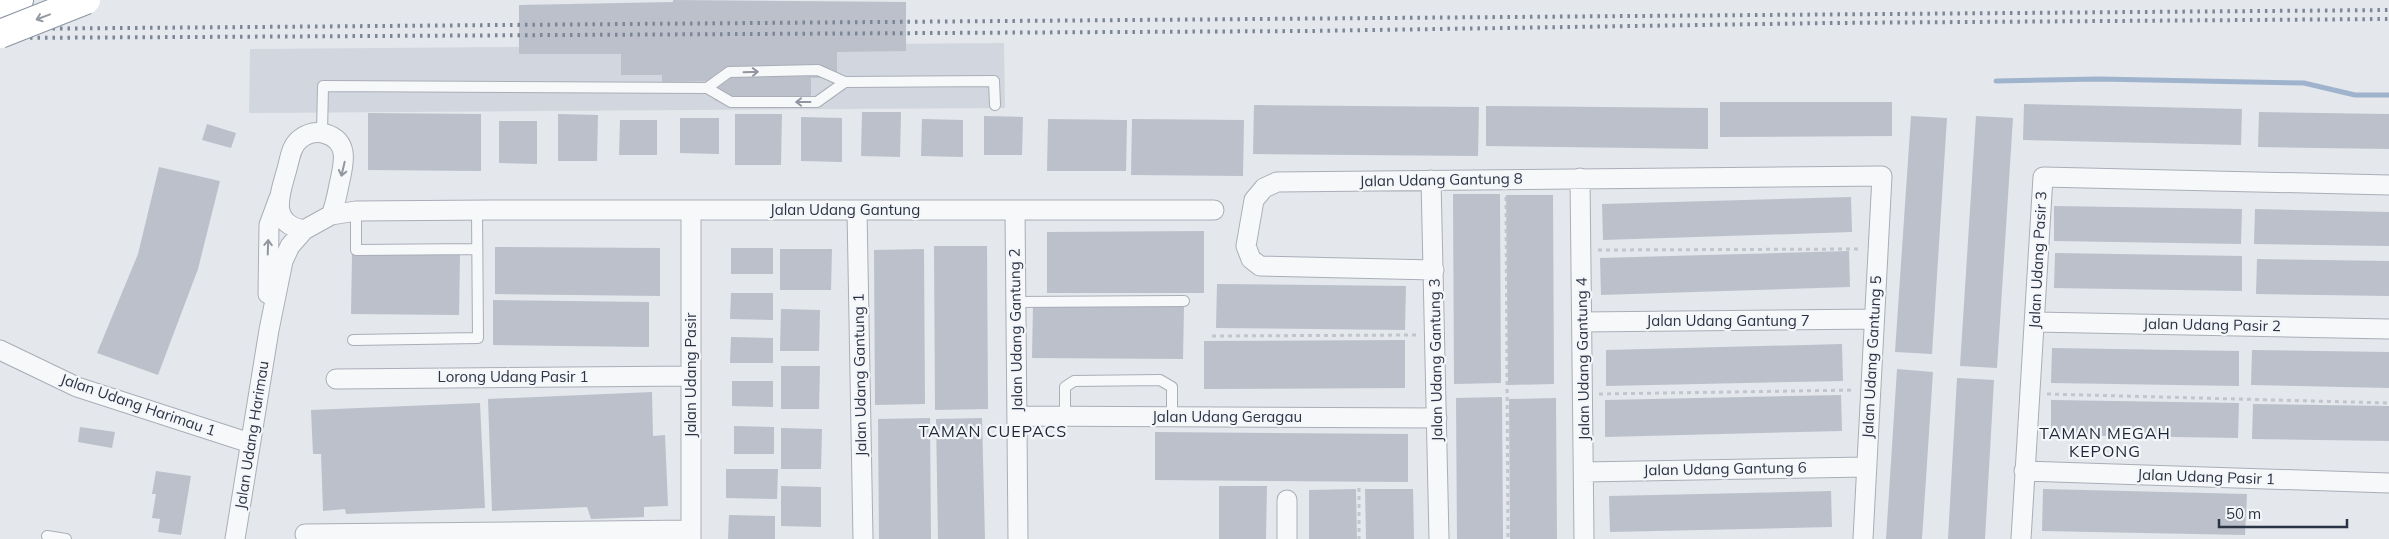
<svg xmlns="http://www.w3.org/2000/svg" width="2389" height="539" viewBox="0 0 2389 539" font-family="Mulish,sans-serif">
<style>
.built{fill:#d2d6de}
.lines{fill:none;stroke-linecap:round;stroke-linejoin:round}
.stream{stroke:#9fb4cc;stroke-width:5}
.building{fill:#bbc0ca}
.service-casing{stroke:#a9aeb7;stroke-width:12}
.minor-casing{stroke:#a9aeb7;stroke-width:21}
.motorway-casing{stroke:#8b94a3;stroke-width:30}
.path{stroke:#c2c5cb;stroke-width:3;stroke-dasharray:4 4;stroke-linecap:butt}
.service{stroke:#f7f8fa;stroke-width:10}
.minor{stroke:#f7f8fa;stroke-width:19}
.motorway{stroke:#fff;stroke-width:28}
.rail{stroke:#7d8696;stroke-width:4;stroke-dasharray:2.5 5;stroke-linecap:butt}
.motorway-bridge-casing{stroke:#8b94a3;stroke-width:30;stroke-linecap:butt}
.motorway-bridge{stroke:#fff;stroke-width:28}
.oneway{stroke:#959aa2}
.oneway2{stroke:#9196a0}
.labels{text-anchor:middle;stroke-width:4.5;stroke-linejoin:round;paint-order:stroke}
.street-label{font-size:15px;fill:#2b3445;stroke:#f4f6f9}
.neighbourhood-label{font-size:16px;letter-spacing:1px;fill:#1d2536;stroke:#f4f6f9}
</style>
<rect width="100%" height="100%" fill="#e4e7ec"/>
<!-- built -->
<path class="built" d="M1004 43 1005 108 249 113 250 49Z"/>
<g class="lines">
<!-- stream -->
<path class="stream" d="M1996 81 2099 79 2304 83 2355 95H2389"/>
</g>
<!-- building -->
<path class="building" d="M673 0 906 2V51L837 52V78H811V100L715 101V81L662 82V75H621V54H519V5L673 2Z
M1720 102H1892V136L1720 137Z
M2024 104 2242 109 2241 145 2023 140Z
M1254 105 1479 107 1478 156 1253 154Z
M1486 106 1708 108V149L1486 146Z
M862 112H901L900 157 861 156Z
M2259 112 2389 114V149L2258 147Z
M368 113 481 114V171L368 170Z
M558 114 598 115 597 161H558Z
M735 114H782L781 165H735Z
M984 116 1023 117 1022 155H984Z
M1911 116 1947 118 1932 354 1895 352Z
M1976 116 2013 118 1997 368 1960 366Z
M801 117 842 118V162L801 161Z
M680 118H719V154L680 153Z
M922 119 963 120V157L921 156Z
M1048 119 1127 120 1126 171H1047Z
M1132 119 1244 120 1243 176 1131 175Z
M620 120H657V155H619Z
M499 121H537V164L499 163Z
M207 124 236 133 231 148 202 140Z
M159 167 220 181 198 269 158 375 97 353 138 254Z
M1453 194H1500L1501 383 1454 384Z
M1506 195H1553L1554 384 1508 385Z
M1851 197 1852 232 1603 240 1602 204Z
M2054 206 2242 209 2241 244 2054 241Z
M2255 209 2389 212V246L2254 244Z
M1204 231V293H1047V232Z
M934 246H987L988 409 935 410Z
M495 247 660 248V296L495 294Z
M731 248H773V274H731Z
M780 249H832L831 290H780Z
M924 249 925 404 875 405 874 250Z
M1849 251 1850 287 1601 295 1600 258Z
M2055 253 2242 256V291L2054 288Z
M352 254 460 255 459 315 351 314Z
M2257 259 2389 261V296L2256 294Z
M1217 284 1406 286 1405 330 1216 328Z
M731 293H773V320L730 319Z
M493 300 649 302V347L493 345Z
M1033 305 1184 306 1183 359 1032 358Z
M781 309 820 310 819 351H780Z
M731 337 773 338V363H730Z
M1405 340V388L1204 389V341Z
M1842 344 1843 381 1606 386V350Z
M2052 348 2239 351V386L2051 383Z
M2252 350 2389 352V388L2251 385Z
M781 366H820L819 409H781Z
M1897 369 1933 372 1922 539H1886Z
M1957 378 1994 380 1985 539H1948Z
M732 381H773V407L732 406Z
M652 392 653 436 665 435 668 506 644 507V517L591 519 587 507 492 511 488 399Z
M1841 395 1842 431 1605 437V400Z
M1502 397 1503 539H1457L1456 398Z
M1556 398 1557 539H1510L1509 399Z
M2051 400 2239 403 2238 438 2051 435Z
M480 403 485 508 346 514 345 509 323 511 321 454H313L311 410Z
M2253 404 2389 406V441L2252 439Z
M930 418 931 539H879L878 419Z
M982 418 985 539H938L936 419Z
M734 426 774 427V454H734Z
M80 427 115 432 112 448 78 442Z
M781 428 822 429 821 469H781Z
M1155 432 1408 434V482L1155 480Z
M726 469H778L777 499 726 498Z
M156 471 191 476 181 535 158 532 160 519 152 518 156 494H152Z
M781 486 821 487V527L781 526Z
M1219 486H1267L1266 539H1219Z
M1356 489 1357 539H1309V490Z
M1365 489H1413L1414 539H1366Z
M2043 489 2247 494 2245 535 2042 531Z
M1831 491 1832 527 1610 532 1609 496Z
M729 515 775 516V539H728Z"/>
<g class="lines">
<defs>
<path id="service" d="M707 88 729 72 818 70 845 82 994 81 995 105
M322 133 323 86 707 88 731 102H817L845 82
M356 211V250L477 249
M1016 302 1184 301
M353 340 478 338 477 210
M1065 417V387L1074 381 1160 380 1172 387V417
M47 536 66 539"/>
<path id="minor" d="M1580 178 1584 539
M1431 180 1439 539
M857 210 863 539
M1015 210 1018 539
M691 211V539
M304 230C268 223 280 194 287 169 290 158 291 146 300 139 308 133 317 131 326 134 351 142 343 166 339 185 337 195 335 206 331 215
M1434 270 1260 266 1251 259 1246 246 1254 200 1264 188 1277 182 1882 176 1863 539
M268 294 269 225 279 198
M1582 322 1874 319
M2035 322 2389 329
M0 350 77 387 250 443
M336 379 690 376
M1017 416 1437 418
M2024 471 2389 483
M1584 472 1867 467
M1287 500V539
M305 534 691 530
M235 539 269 330 283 261 290 246 304 230 331 215 356 211 492 210H1214
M2021 539 2043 177 2389 185"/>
<path id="motorway" d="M0 9 19 0"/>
</defs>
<!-- service casing -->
<use href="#service" class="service-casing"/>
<!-- minor casing -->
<use href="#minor" class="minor-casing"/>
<!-- motorway casing -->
<use href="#motorway" class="motorway-casing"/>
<!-- path -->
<path class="path" d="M1506 197 1508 539
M1598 250 1862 249
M1212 336 1417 335
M1599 394 1855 390
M2047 394 2389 403
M1359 488V539"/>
<!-- service -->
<use href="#service" class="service"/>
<!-- minor -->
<use href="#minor" class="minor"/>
<!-- motorway -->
<use href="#motorway" class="motorway"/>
<!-- rail -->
<path class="rail" d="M0 29 2389 10
M0 38 1307 31 1830 23 2389 19"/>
<defs>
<path id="motorway-bridge" d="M0 34 86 0"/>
</defs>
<!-- motorway-bridge casing -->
<use href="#motorway-bridge" class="motorway-bridge-casing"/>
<!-- motorway-bridge -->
<use href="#motorway-bridge" class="motorway-bridge"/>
</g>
<!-- one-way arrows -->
<defs><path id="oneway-shaft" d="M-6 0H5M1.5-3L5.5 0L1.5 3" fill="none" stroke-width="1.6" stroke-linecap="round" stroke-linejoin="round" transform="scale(1.25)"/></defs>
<use class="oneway" href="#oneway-shaft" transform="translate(43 17) rotate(159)"/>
<g class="oneway2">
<use href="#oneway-shaft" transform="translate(751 72) rotate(-2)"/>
<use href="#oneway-shaft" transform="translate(803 102) rotate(-180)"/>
<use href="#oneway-shaft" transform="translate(343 169) rotate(103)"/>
<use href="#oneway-shaft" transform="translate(268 247) rotate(-88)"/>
</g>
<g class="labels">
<!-- street labels -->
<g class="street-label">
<text transform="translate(1441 180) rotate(-1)" y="5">Jalan Udang Gantung 8</text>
<text x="845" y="215">Jalan Udang Gantung</text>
<text transform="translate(2038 260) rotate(-87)" y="5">Jalan Udang Pasir 3</text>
<text x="1728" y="326">Jalan Udang Gantung 7</text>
<text transform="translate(2212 325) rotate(1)" y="5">Jalan Udang Pasir 2</text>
<text transform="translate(1016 330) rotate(-91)" y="5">Jalan Udang Gantung 2</text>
<text transform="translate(1872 357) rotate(-87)" y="5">Jalan Udang Gantung 5</text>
<text transform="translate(1583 359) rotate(-91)" y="5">Jalan Udang Gantung 4</text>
<text transform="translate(1436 360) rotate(-91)" y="5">Jalan Udang Gantung 3</text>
<text transform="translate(691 375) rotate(-90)" y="5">Jalan Udang Pasir</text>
<text transform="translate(860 375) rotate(-91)" y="5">Jalan Udang Gantung 1</text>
<text x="513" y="382">Lorong Udang Pasir 1</text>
<text transform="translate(138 405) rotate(19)" y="5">Jalan Udang Harimau 1</text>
<text x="1227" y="422">Jalan Udang Geragau</text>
<text transform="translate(252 435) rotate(-81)" y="5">Jalan Udang Harimau</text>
<text transform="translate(1725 469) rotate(-1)" y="5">Jalan Udang Gantung 6</text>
<text transform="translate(2206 477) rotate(2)" y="5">Jalan Udang Pasir 1</text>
</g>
<!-- neighbourhood labels -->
<g class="neighbourhood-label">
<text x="993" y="437">TAMAN CUEPACS</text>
<text x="2105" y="439">TAMAN MEGAH<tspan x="2105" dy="18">KEPONG</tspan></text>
</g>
</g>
<!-- scale -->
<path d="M2219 519v8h128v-8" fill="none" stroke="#2b3445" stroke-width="2.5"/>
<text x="2226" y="519" font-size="15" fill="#2b3445" stroke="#f4f6f9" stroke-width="4" paint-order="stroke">50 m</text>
</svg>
